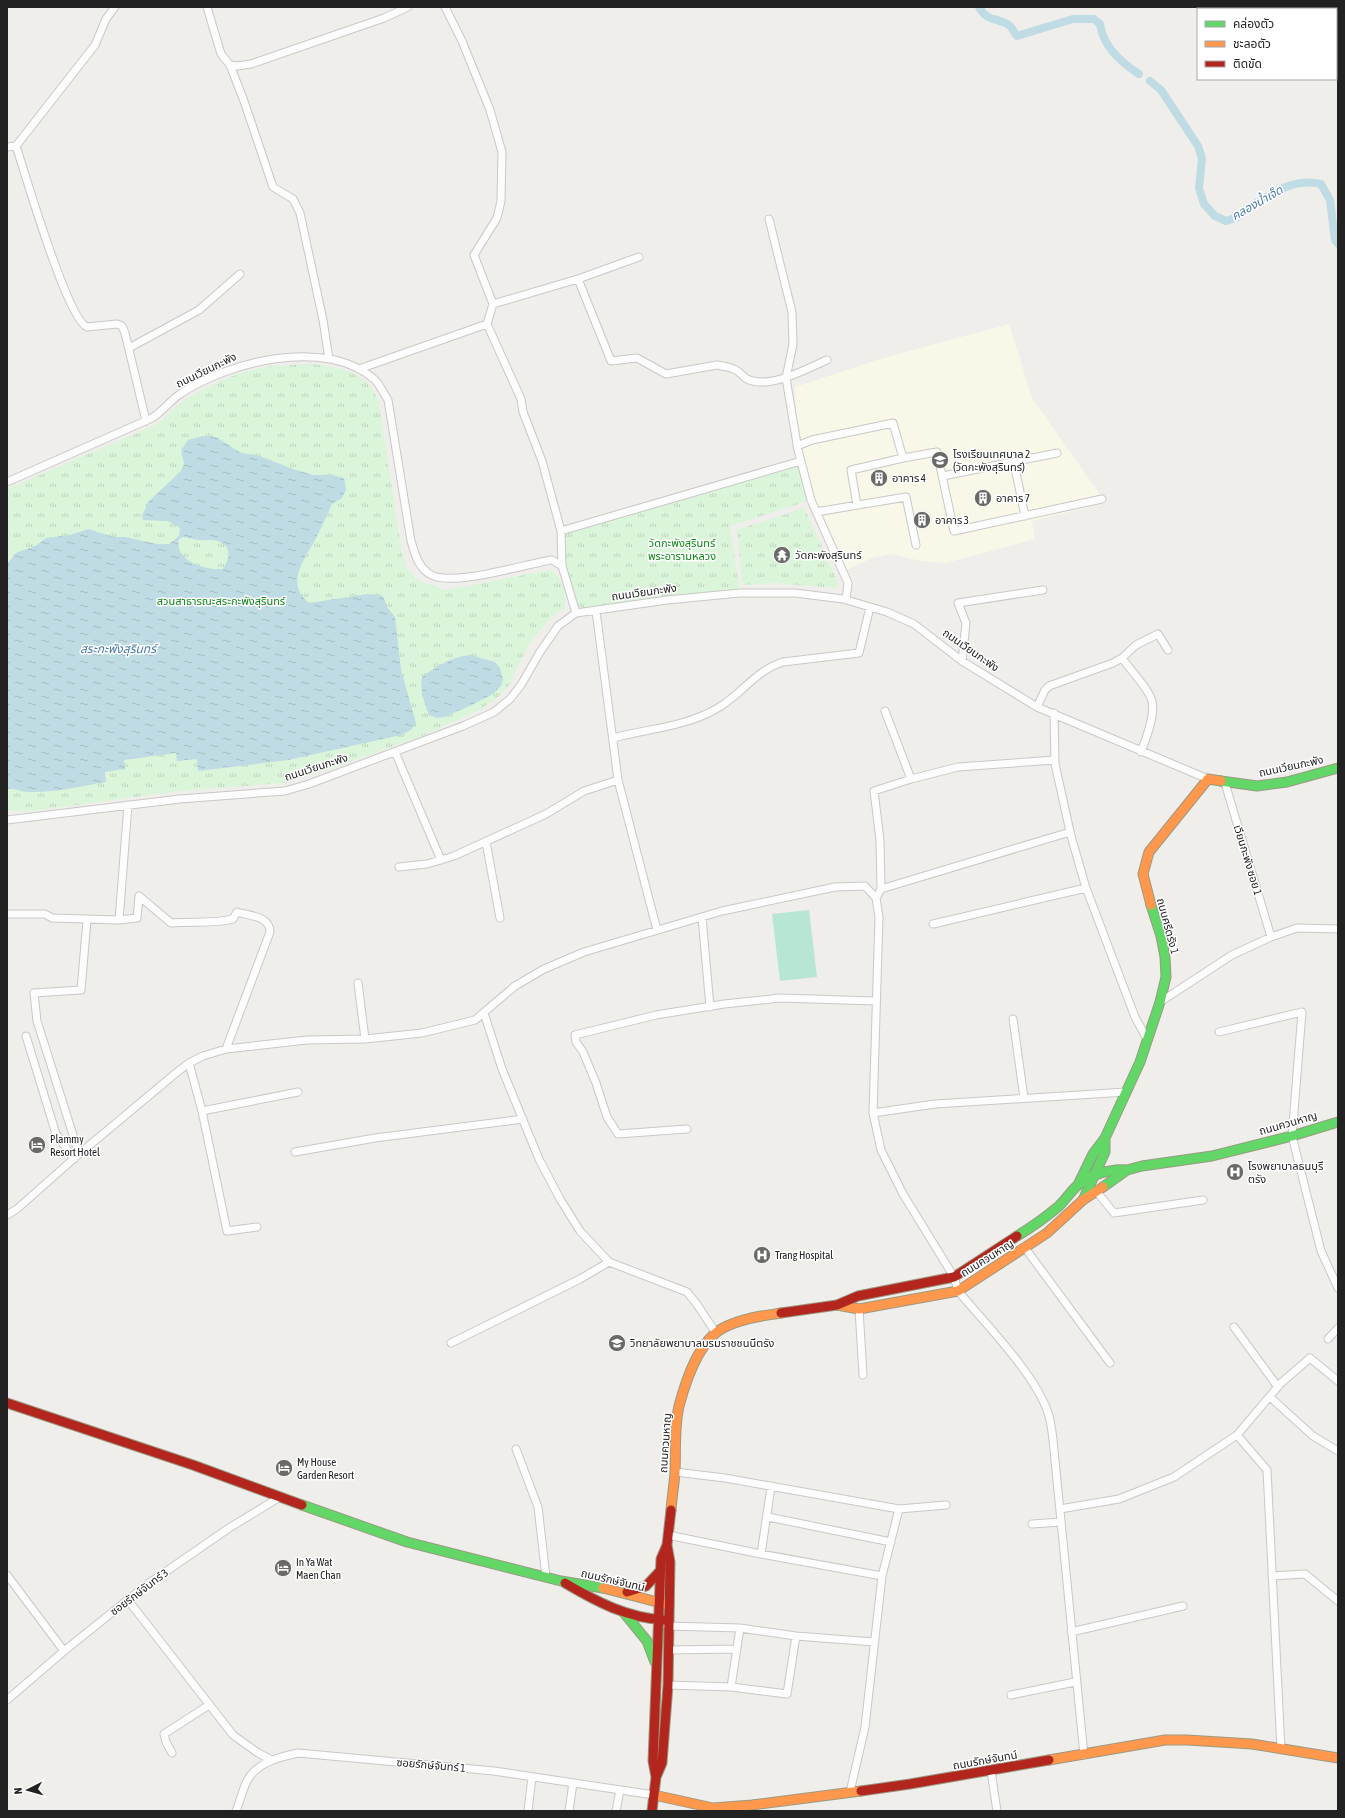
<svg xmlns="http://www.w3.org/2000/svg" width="1345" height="1818" viewBox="0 0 1345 1818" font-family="'Asap Condensed','Noto Sans Thai',sans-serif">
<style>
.education{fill:#f8f7e8}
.park{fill:url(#park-tufts)}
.pitch{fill:#b7e6d2}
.water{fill:url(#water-ripples);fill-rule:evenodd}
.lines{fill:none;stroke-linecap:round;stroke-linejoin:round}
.canal{stroke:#bfdbe3;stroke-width:8}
.street-casing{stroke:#c9c8c7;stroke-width:9}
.fast-casing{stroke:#999a82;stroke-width:11}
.slow-casing{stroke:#999a82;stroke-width:11}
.jam-casing{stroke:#999a82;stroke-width:11}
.street{stroke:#fdfcfc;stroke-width:7}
.fast{stroke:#63d668;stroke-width:9}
.slow{stroke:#ff974d;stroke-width:9}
.jam{stroke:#b3261e;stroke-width:9}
.labels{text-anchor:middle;stroke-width:3;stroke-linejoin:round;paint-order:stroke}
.street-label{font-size:11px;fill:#222;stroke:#fff}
.poi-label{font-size:11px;fill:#222;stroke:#fff;text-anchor:start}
.park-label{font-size:11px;fill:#0c8416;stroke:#fff}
.water-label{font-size:12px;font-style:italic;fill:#4a7aab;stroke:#fff}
</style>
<defs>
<pattern id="park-tufts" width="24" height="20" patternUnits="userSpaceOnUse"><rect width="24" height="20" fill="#daf5da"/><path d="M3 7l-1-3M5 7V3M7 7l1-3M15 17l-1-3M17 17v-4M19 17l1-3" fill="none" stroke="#bbd2bb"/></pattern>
<pattern id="water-ripples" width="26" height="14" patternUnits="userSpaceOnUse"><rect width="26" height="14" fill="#bfdbe3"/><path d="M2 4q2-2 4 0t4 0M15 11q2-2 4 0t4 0" fill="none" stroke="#a4bcc2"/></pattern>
</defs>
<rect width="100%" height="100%" fill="#f0eeeb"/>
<!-- education -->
<path class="education" d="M1009 324 1032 398 1106 503 1032 521 1035 539 946 563 921 561 891 554 872 558 847 570 814 499 800 441 796 414 795 387 880 359Z"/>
<!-- park -->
<path class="park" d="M312 364C331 367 354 369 368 384 373 388 376 397 379 403L402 554 408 570 419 581 446 590 550 570C564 578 566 593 565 608L551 617 529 644 508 687 496 699 479 710 422 736 324 771 284 783 179 791 32 811H7V489L155 425C166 418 173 408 183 401 202 389 226 377 248 371 268 365 291 365 312 364Z
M801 461 811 500 730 526 740 593 576 613 562 566 561 531Z
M804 508 839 584 836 588 773 583 746 585 742 581 737 530Z"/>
<!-- pitch -->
<path class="pitch" d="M809 910 817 977 780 981 772 914Z"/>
<!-- water -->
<path class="water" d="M203 436 216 437 241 453 257 455 293 469 313 475H332L344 478 346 490 342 498 332 504C327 515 322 527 316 538 305 559 284 583 309 603L368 594 383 596 387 607 395 617 401 670 416 723 411 730 401 735 288 760 198 771 197 759 177 761 176 753 124 760 125 769 105 772 106 782C81 786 54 793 29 792 21 792 15 788 7 789V564L16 553 37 545 46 538 70 535 89 529 113 537H125L157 544H169L179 536 180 528 168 521 143 520 142 516 148 502 181 471 184 463 181 450 188 440ZM183 537C189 537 193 540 199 540 205 541 212 539 218 541 232 546 230 559 223 569 207 571 173 561 179 539Z
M470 655 495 662 500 668 503 679 501 686 493 694 472 705 444 717 437 718 429 715C424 703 420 690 422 677 438 665 450 658 470 655Z"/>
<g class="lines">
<!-- canal -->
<path class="canal" d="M979 7C988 23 997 17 1009 25 1012 27 1014 33 1017 36L1073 19H1094L1100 24C1103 46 1120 62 1139 74
M1150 81 1161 90 1198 146 1202 158 1199 188 1204 204 1215 216 1226 221 1238 217 1244 211C1268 196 1292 177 1321 184L1330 200 1335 240 1338 244"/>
<defs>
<path id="street" d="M115 7 106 19 95 45 16 146C25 173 67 319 87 327L117 324 122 326 125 333 146 421
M207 7 221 54 230 65 237 66 251 64 384 18 408 7
M230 65 244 101 273 187 293 199 300 213 323 320 329 359
M7 147 16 146
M769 219 792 312 793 344 786 378 798 450 811 500 848 583 846 600
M639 257 578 279 611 361 637 358 666 374 717 365C723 366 730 367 736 370 740 372 743 377 747 379 769 390 806 369 827 360
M493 304 578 279
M487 324 521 399 523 412 542 461 561 531 562 566
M129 348 199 310 240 274
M359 369 487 324 493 304 474 255 497 218 501 201 502 152 490 110 462 41 445 7
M797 446 812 440 893 423 903 458 937 452 954 531 1102 499
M1014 463 1025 516
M943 476 1057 453
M7 482 152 418C163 411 170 401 180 394 228 362 326 336 375 380 380 385 384 394 388 400L411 541C415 553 417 565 428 573 448 589 524 564 552 560L562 566 576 613
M857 505 851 470 903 458
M816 512 906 497 916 545
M561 531 801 461
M596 611 618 780 657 930
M1122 658C1131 671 1145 684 1151 698 1157 711 1146 739 1141 752
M962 661 966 623 958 603 1043 590
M1037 707 1045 690 1049 686 1113 663 1122 658 1136 645 1158 634 1168 650
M885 711 911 779
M1054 713 1055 764 1071 836 1086 888 1135 1017 1147 1039
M613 738C646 729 685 727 716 709 740 696 756 670 783 662L859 653 870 607
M395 752 441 860
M1225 783 1271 937
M7 820 180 799 285 791 309 784 463 726 494 712 510 699 521 685 540 652 558 626 576 613 667 600 740 593H795L843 599 887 612 914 624 962 661 1037 707 1208 779
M486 842 500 918
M399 867 427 864 454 856 546 814 584 791 618 780
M881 889 1070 832
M876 898 881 889 880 840 874 791 911 779 958 767 1055 760
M7 914H45L52 918 119 920 128 805
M702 917 710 1007
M119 920 137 918 139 896 171 923C192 921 214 924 233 919L237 912C250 916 270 916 270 932L226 1049
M933 924 1086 888
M358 983 365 1039
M1160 1002 1232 955 1271 937 1297 928 1338 929
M484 1013 502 1069 539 1159 560 1199 580 1231 609 1262 687 1292 696 1303 716 1333
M1013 1019 1024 1098
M1219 1032 1302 1012 1292 1136 1321 1251 1338 1288
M26 1036 56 1134 74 1159
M189 1063 202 1111 227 1231 257 1227
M202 1111 298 1092
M873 1113 935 1104 1126 1092
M687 1129 618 1134 607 1117 596 1083 583 1052 576 1042 575 1035 656 1015 724 1004 780 998 875 1001
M295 1152 375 1138 523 1119
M79 1154 37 1021 34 993 81 990 87 920
M1097 1192 1114 1213 1203 1200
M7 1215 17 1209 79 1154 176 1073 189 1063 203 1056 226 1049 307 1040 365 1039 422 1033 475 1020 515 986 544 969 584 952 722 911 835 887 865 886 876 898 879 917 873 1113 881 1150 903 1194 954 1277 958 1291C985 1323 1038 1377 1049 1416 1052 1427 1053 1439 1054 1450L1084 1755
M1025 1248 1110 1363
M859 1309 863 1375
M1234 1327 1278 1387
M1328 1339 1338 1328
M451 1343 580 1279 609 1262
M1270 1397 1313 1436 1338 1451
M1237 1435 1267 1470 1281 1749
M516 1449 538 1507 546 1577
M675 1472 725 1478 899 1509 946 1505
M1060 1509 1119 1499 1174 1477 1237 1435 1281 1383 1310 1358 1338 1381
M768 1517 891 1542
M1032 1524 1061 1522
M668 1535 761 1554 882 1576
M761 1554 771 1487
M7 1575 64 1651
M1272 1576 1305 1574 1338 1601
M128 1600 233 1735 258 1753 272 1760
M668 1626 740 1628 796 1636 874 1642
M1071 1632 1183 1606
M669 1650 736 1649
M668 1685 731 1687 787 1694 796 1636
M731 1687 740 1628
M1011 1695 1075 1682
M7 1700 64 1651 145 1586 229 1528 280 1497
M172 1753 166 1742 164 1734 209 1705
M991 1771 997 1811
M850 1792 865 1727 882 1576 899 1509
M236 1811C240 1802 242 1791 247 1781 256 1763 279 1757 298 1753L494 1771 654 1795
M528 1811 532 1777
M569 1811 573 1783
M616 1811 620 1790"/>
<path id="fast" d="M1221 781 1257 786 1287 782 1338 768
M1078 1185 1093 1154 1105 1138 1140 1062 1160 1002 1166 977 1165 957 1161 936 1151 905
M1103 1187 1127 1170 1142 1166 1212 1156 1292 1136 1338 1122
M1083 1200 1105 1152V1138
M1017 1236C1032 1227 1046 1217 1059 1206 1066 1199 1071 1191 1078 1185 1090 1175 1111 1168 1127 1170
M302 1505 407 1542 561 1581 603 1588
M625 1614 647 1641 655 1662"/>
<path id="slow" d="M1151 905 1143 874 1149 852 1208 779 1221 781
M837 1305 859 1309 958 1291 1047 1233 1083 1200 1103 1187
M671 1510C672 1497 674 1485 675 1473 676 1451 674 1428 679 1406 686 1380 699 1339 725 1327 743 1318 762 1316 781 1313
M603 1588 669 1605
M1049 1760 1165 1740H1187L1252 1744 1338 1758
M654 1795 713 1808 752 1805 861 1791"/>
<path id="jam" d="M781 1313 837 1305 858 1296 954 1277 1017 1236
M7 1403 193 1465 302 1505
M565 1583C597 1602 627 1618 665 1620
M627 1592 646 1586 660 1571
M656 1777 662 1763 668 1685 670 1562 667 1545
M861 1791 910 1784 1049 1760
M652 1811 656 1777 653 1761 661 1559 667 1545 671 1510"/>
</defs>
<!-- street casing -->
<use href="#street" class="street-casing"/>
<!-- fast casing -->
<use href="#fast" class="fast-casing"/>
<!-- slow casing -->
<use href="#slow" class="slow-casing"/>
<!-- jam casing -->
<use href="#jam" class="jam-casing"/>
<!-- street -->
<use href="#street" class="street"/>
<!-- fast -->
<use href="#fast" class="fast"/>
<!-- slow -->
<use href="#slow" class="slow"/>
<!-- jam -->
<use href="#jam" class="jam"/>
</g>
<!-- icons -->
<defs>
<symbol id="school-disc" viewBox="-11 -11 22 22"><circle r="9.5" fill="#6a6968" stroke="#fff"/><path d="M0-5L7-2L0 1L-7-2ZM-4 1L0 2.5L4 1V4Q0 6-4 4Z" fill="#fff"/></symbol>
<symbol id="building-disc" viewBox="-11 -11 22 22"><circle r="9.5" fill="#6a6968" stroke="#fff"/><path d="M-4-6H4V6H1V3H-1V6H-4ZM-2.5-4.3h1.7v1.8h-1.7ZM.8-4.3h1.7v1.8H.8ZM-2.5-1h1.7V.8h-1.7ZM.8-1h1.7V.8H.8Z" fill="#fff"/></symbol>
<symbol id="temple-disc" viewBox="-11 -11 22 22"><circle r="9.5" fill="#6a6968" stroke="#fff"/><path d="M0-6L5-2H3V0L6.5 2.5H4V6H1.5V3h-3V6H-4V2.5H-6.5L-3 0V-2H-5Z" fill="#fff"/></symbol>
<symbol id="hotel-disc" viewBox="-11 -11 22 22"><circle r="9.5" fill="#6a6968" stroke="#fff"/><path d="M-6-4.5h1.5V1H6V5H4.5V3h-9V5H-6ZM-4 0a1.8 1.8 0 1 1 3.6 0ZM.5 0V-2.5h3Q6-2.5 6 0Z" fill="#fff"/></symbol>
<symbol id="hospital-disc" viewBox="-11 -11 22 22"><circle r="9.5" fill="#6a6968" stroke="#fff"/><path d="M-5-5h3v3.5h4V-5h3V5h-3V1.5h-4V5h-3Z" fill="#fff"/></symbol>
<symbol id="university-disc" viewBox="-11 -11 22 22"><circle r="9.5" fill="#6a6968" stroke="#fff"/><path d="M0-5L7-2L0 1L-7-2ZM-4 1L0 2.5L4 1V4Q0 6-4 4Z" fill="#fff"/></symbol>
</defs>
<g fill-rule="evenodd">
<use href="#school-disc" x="930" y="450" width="20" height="20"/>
<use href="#building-disc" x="869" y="468" width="20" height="20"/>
<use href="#building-disc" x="973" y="488" width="20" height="20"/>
<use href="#building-disc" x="912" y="510" width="20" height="20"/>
<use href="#temple-disc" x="772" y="545" width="20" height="20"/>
<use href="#hotel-disc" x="27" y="1135" width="20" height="20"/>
<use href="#hospital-disc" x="1225" y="1162" width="20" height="20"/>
<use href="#hospital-disc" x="752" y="1245" width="20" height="20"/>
<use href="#university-disc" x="607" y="1333" width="20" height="20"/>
<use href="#hotel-disc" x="274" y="1458" width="20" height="20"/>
<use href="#hotel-disc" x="273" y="1558" width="20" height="20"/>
</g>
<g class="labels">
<!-- street labels -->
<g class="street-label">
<text transform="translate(206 370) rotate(-26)" y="4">ถนนเวียนกะพัง</text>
<text transform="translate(644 592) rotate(-8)" y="4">ถนนเวียนกะพัง</text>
<text transform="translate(971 650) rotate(35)" y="4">ถนนเวียนกะพัง</text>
<text transform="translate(1291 766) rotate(-12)" y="4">ถนนเวียนกะพัง</text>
<text transform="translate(316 767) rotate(-18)" y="4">ถนนเวียนกะพัง</text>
<text transform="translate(1248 860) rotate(73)" y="4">เวียนกะพัง ซอย 1</text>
<text transform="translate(1168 926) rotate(75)" y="4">ถนนศรีตรัง 1</text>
<text transform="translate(1288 1123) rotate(-16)" y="4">ถนนควนหาญ</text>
<text transform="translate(987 1258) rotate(-32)" y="4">ถนนควนหาญ</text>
<text transform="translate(665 1443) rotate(-86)" y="4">ถนนควนหาญ</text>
<text transform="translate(613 1580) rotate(13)" y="4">ถนนรักษ์จันทน์</text>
<text transform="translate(139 1592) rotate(-37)" y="4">ซอยรักษ์จันทร์ 3</text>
<text transform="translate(985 1760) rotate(-10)" y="4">ถนนรักษ์จันทน์</text>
<text transform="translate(431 1765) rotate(5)" y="4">ซอยรักษ์จันทร์ 1</text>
</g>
<!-- poi labels -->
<g class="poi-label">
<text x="953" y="458">โรงเรียนเทศบาล 2<tspan x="953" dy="13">(วัดกะพังสุรินทร์)</tspan></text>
<text x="892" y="482">อาคาร 4</text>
<text x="996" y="502">อาคาร 7</text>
<text x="935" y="524">อาคาร 3</text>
<text x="795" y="559">วัดกะพังสุรินทร์</text>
<text x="50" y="1143">Plammy<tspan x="50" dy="13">Resort Hotel</tspan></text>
<text x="1248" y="1170">โรงพยาบาลธนบุรี<tspan x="1248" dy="13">ตรัง</tspan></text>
<text x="775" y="1259">Trang Hospital</text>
<text x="630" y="1347">วิทยาลัยพยาบาลบรมราชชนนีตรัง</text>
<text x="297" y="1466">My House<tspan x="297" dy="13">Garden Resort</tspan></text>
<text x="296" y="1566">In Ya Wat<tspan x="296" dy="13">Maen Chan</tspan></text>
</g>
<!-- park labels -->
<g class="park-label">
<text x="682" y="547">วัดกะพังสุรินทร์<tspan x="682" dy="13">พระอารามหลวง</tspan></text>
<text x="221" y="605">สวนสาธารณะสระกะพังสุรินทร์</text>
</g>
<!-- water labels -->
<g class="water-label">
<text transform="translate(1257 203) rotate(-30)" y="4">คลองน้ำเจ็ด</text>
<text x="118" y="653">สระกะพังสุรินทร์</text>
</g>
</g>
<!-- border -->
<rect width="1345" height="1818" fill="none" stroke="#222222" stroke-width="16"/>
<!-- legend -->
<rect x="1197" y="8" width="140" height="72" fill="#ffffff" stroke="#a7a7a7"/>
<rect x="1205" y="21" width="20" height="6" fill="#63d668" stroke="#a7a7a7"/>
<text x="1233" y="28" font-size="12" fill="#222222">คล่องตัว</text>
<rect x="1205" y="41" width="20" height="6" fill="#ff974d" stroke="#a7a7a7"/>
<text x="1233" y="48" font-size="12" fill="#222222">ชะลอตัว</text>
<rect x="1205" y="61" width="20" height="6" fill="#b3261e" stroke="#a7a7a7"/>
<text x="1233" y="68" font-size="12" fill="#222222">ติดขัด</text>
<!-- north arrow -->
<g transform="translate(28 1790) rotate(264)" stroke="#ffffff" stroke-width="3" paint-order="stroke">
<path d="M0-3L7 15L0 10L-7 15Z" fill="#222222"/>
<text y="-6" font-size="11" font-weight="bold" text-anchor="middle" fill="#222222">N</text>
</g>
</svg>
